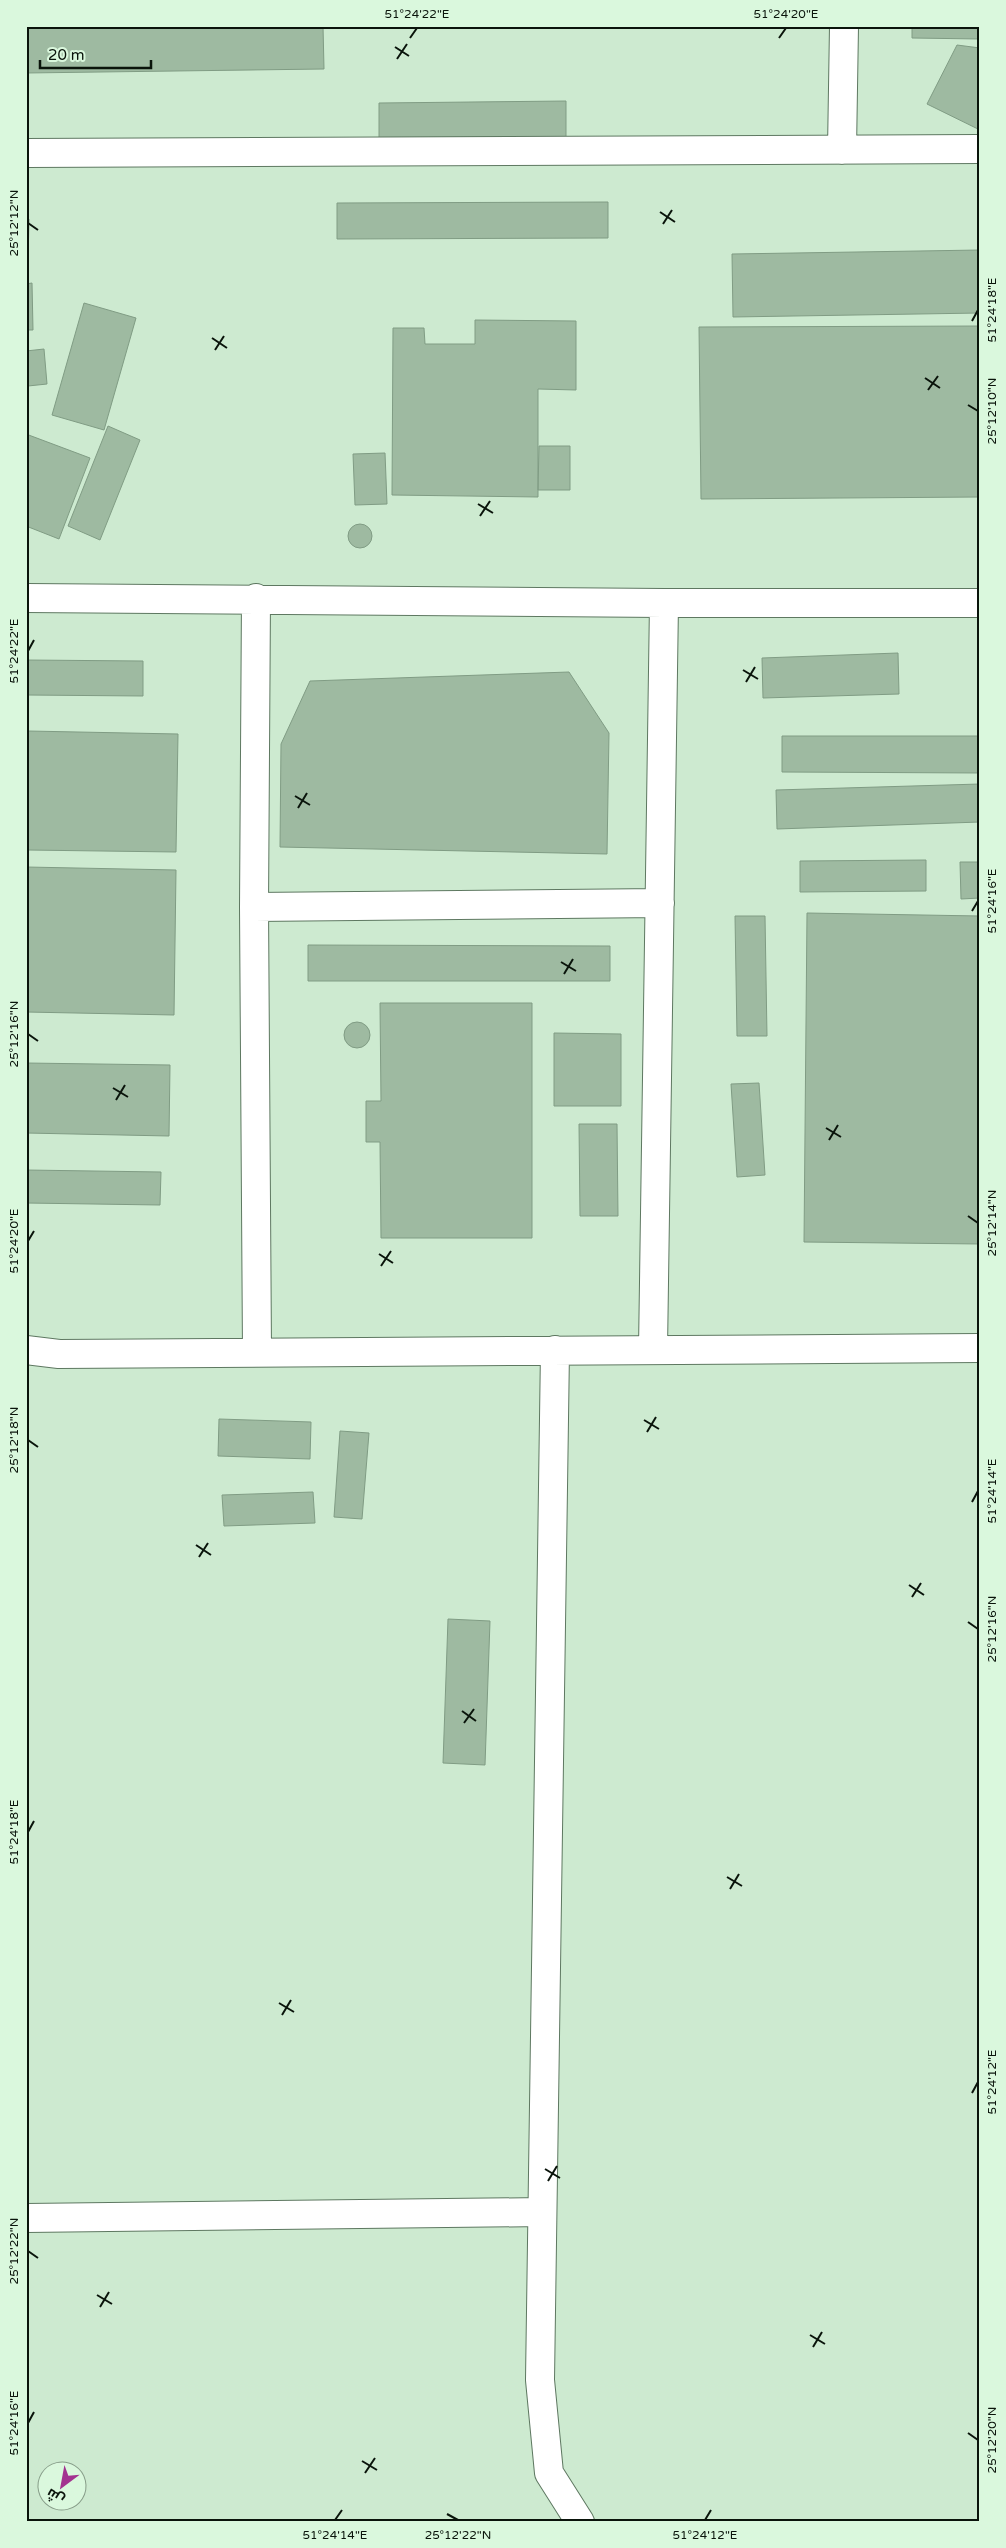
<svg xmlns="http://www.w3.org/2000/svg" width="1006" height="2548" viewBox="0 0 1006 2548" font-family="'Varela Round',Cairo,sans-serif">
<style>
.building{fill:#9ebaa1;stroke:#809c84}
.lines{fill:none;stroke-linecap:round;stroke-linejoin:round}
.minor-casing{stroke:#5e7861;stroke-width:30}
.minor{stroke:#fff;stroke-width:28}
.ticks{fill:none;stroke:#0a140b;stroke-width:2}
.neatline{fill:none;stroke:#0a140b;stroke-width:2}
.ticks-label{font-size:12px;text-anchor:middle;fill:#0a140b}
</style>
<rect width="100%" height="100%" fill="#cdead0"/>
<!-- building -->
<path class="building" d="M26 26H323L324 69 26 73Z
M912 26H980V39L912 38Z
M957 45 980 48V130L927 104Z
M566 101V138L379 140V103Z
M608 202V238L337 239V203Z
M26 218 29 219 28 261H26Z
M980 250V313L733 317 732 254Z
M32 283 33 330H26V284Z
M84 303 136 318 104 430 52 415Z
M475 320 576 321V390L538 389V497L392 495 393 328H424L425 344H475Z
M980 326V497L701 499 699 327Z
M44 349 47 384 28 386 26 351Z
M108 426 140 440 100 540 68 526Z
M26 434 90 458 59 539 26 526Z
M539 446H570V490H538Z
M385 453 387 504 355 505 353 454Z
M348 536a12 12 0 1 1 24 0a12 12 0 1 1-24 0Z
M898 653 899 694 763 698 762 658Z
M26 660 143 661V696L26 695Z
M569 672 609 733 607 854 280 847 281 744 310 681Z
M28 731 178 734 176 852 27 850Z
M782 736H980V773L782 772Z
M980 784V822L777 829 776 790Z
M926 860V891L800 892V861Z
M960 862H980V898L961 899Z
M26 867 176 870 174 1015 26 1012Z
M807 913 980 916V1244L804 1242Z
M735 916H765L767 1036H737Z
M308 945 610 946V981H308Z
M380 1003H532V1238H381L380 1142H366V1101H381Z
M344 1035a13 13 0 1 1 26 0a13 13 0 1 1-26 0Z
M554 1033 621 1034V1106H554Z
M26 1063 170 1065 169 1136 26 1133Z
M759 1083 765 1175 737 1177 731 1084Z
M579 1124H617L618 1216H580Z
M26 1170 161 1172 160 1205 26 1203Z
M219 1419 311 1422 310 1459 218 1456Z
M340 1431 369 1433 362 1519 334 1517Z
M313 1492 315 1523 224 1526 222 1495Z
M448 1619 490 1621 485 1765 443 1763Z"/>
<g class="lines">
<defs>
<path id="minor" d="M842 150 844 26
M26 153 980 149
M26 598 664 603H980
M256 598 254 907 257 1352
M254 907 660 903
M26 1350 59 1354 980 1348
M555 1350 540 2380 549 2473 580 2522
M653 1350 664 603
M26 2218 542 2212"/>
</defs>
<!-- minor casing -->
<use href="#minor" class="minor-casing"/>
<!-- minor -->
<use href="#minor" class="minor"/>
</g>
<!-- ticks -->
<path class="ticks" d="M410 38 417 28M779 38 786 28M395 47 409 56M397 59 407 44M660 212 675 222M28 223 38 230M663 224 672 210M972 321 978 310M212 338 227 348M215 350 224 336M925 378 940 388M928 390 938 376M968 405 978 411M478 504 493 513M480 516 490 501M28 651 34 640M743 670 758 679M746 682 755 667M295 796 310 805M298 808 307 793M972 911 978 901M561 962 576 971M564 974 573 959M28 1034 38 1041M113 1088 128 1097M116 1100 125 1085M826 1128 841 1137M829 1140 838 1125M968 1216 978 1223M28 1241 34 1231M379 1254 393 1263M381 1266 391 1251M644 1420 659 1429M647 1432 656 1417M28 1440 38 1447M972 1502 978 1491M196 1545 211 1555M199 1557 208 1543M909 1585 924 1595M912 1597 921 1583M968 1622 978 1629M462 1711 476 1721M464 1723 474 1709M28 1832 34 1821M727 1877 742 1886M730 1889 739 1874M279 2003 294 2012M282 2015 291 2000M972 2093 978 2082M545 2169 560 2178M548 2181 557 2166M28 2251 38 2258M97 2295 112 2304M100 2307 109 2292M810 2335 825 2344M813 2347 822 2332M28 2423 34 2412M968 2433 978 2440M362 2461 377 2470M365 2473 375 2458M447 2514 458 2520M335 2520 342 2510M705 2520 711 2510"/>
<!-- border -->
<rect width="1006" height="2548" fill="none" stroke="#daf8dd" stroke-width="55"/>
<!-- north arrow -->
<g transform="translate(62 2486) rotate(212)"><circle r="24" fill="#daf8dd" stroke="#879d89"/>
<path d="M0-4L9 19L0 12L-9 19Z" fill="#a33390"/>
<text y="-8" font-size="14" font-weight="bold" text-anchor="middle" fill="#0a140b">ش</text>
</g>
<!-- scale -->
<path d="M40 60v8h111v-8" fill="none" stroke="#0a140b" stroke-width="2.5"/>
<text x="48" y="60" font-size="15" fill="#0a140b" stroke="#daf8dd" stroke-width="4" paint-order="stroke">20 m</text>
<rect x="28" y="28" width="950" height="2492" class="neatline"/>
<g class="ticks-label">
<text x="417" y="18">51°24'22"E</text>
<text x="786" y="18">51°24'20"E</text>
<text transform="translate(14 223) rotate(-90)" y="4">25°12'12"N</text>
<text transform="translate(992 310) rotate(-90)" y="4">51°24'18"E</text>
<text transform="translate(992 411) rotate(-90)" y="4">25°12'10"N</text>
<text transform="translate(14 651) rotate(-90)" y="4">51°24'22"E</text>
<text transform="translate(992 901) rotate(-90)" y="4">51°24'16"E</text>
<text transform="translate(14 1034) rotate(-90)" y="4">25°12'16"N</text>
<text transform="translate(992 1223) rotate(-90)" y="4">25°12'14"N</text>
<text transform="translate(14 1241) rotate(-90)" y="4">51°24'20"E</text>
<text transform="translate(14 1440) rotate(-90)" y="4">25°12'18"N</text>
<text transform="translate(992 1491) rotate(-90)" y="4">51°24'14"E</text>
<text transform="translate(992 1629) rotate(-90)" y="4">25°12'16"N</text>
<text transform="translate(14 1832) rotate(-90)" y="4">51°24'18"E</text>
<text transform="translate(992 2082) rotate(-90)" y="4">51°24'12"E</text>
<text transform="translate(14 2251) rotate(-90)" y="4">25°12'22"N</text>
<text transform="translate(14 2423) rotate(-90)" y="4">51°24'16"E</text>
<text transform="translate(992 2440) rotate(-90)" y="4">25°12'20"N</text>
<text x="335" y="2539">51°24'14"E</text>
<text x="458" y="2539">25°12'22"N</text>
<text x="705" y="2539">51°24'12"E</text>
</g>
</svg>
